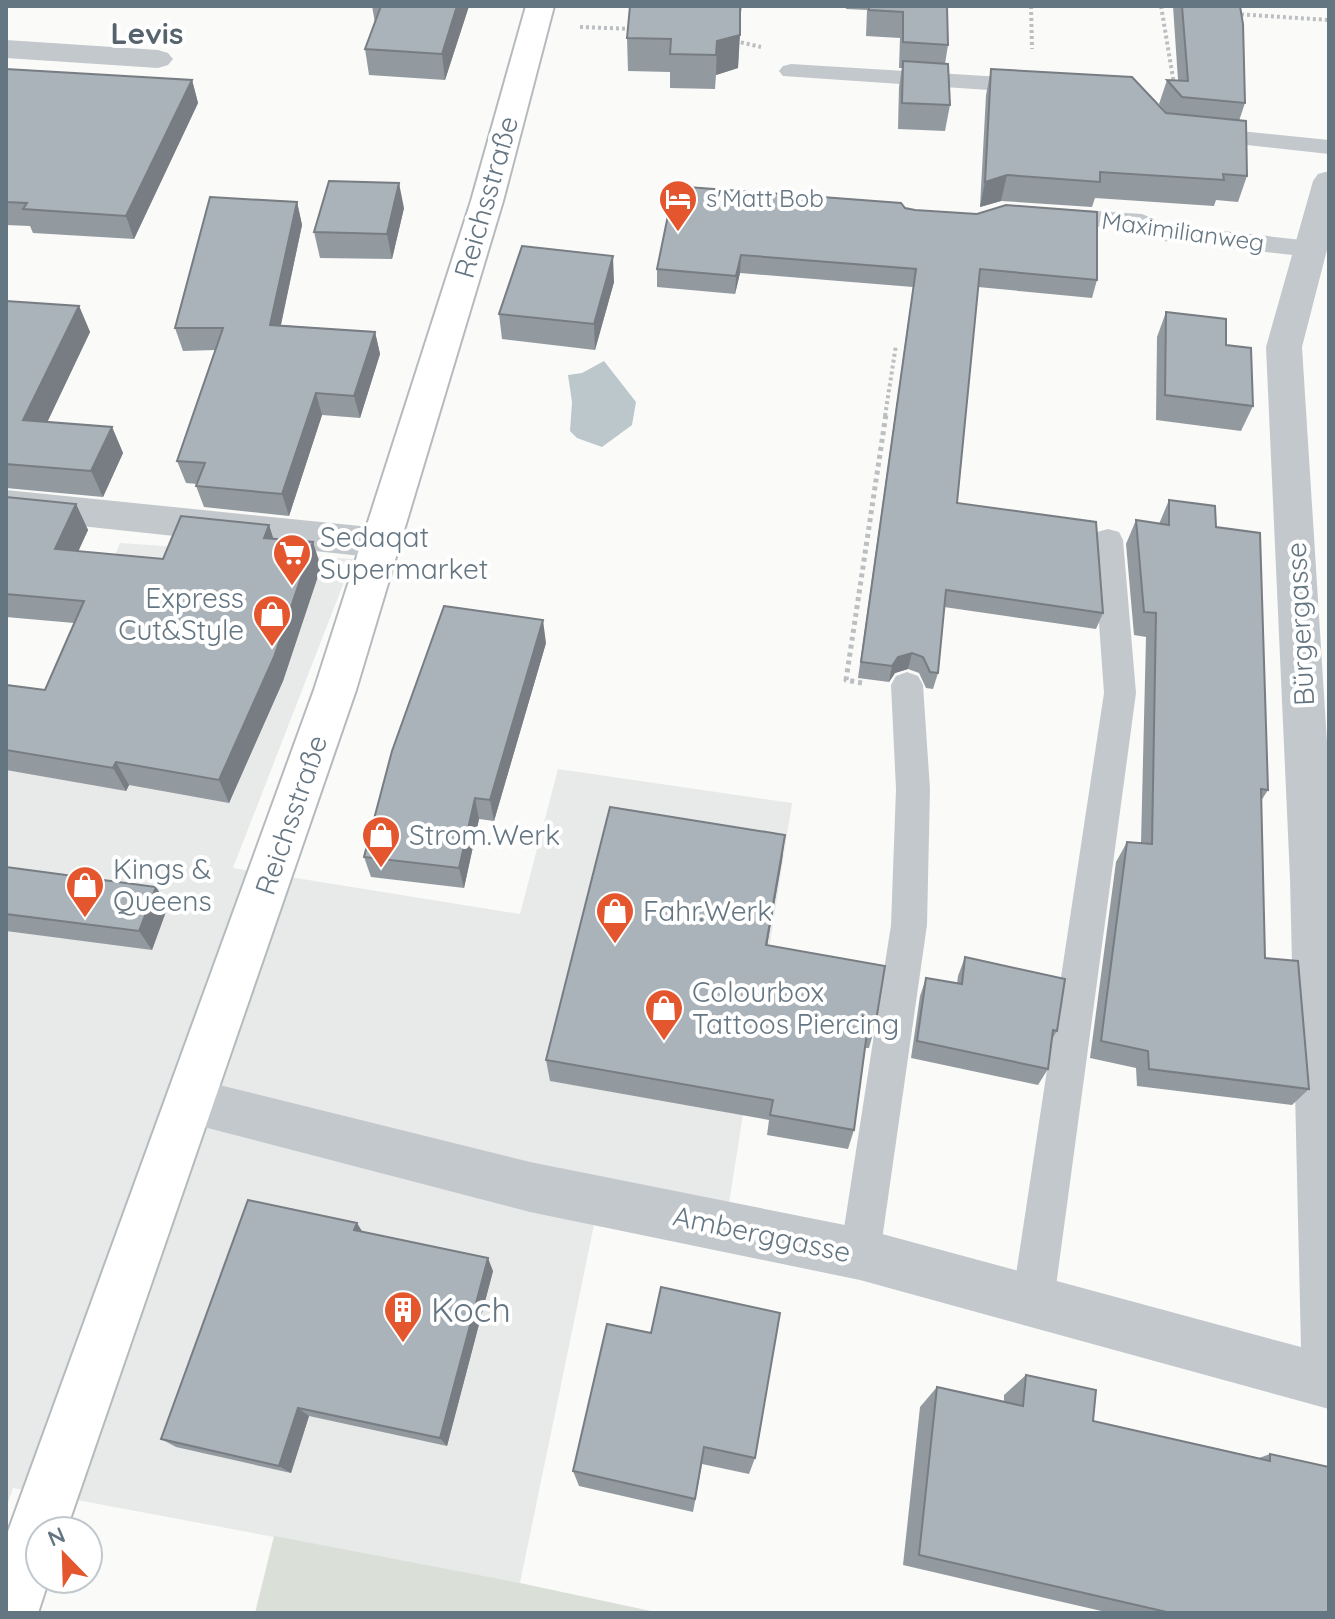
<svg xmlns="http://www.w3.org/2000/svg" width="1335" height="1619" viewBox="0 0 1335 1619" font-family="Quicksand,sans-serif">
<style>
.built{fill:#e8e9e9}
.green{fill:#dadfd7}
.water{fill:#bbc7cb}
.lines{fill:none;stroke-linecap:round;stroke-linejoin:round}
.primary-casing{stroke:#b5babe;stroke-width:4}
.path-far1{stroke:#bbbfc2;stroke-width:4;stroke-dasharray:3 3;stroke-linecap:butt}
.path{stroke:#bbbfc2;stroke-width:5;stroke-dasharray:4 4;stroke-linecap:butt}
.service{fill:#c3c8cc;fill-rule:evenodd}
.minor{fill:#c3c8cc;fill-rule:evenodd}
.primary{fill:#fff;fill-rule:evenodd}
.wall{fill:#929a9f}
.shaded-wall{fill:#777d82}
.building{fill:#aab3b9;stroke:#777d82;stroke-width:2}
.labels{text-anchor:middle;stroke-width:8;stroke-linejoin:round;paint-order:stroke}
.far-poi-label{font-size:24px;fill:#657683;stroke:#fff;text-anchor:start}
.far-street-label{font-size:24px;fill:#657683;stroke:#fff}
.street-label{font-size:28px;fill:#657683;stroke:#fff}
.poi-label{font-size:28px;fill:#657683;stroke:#fff;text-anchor:start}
.far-district-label{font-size:30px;font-weight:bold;fill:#57646e;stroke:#fff}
.near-poi-label{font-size:34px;fill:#657683;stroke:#fff;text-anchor:start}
</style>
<rect width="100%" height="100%" fill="#fafaf8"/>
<!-- built -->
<path class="built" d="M120 543 353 559 233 868 520 914 558 769 792 803 722 1248 594 1225 520 1583 13 1488 6 1508V688L59 693Z"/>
<!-- green -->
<path class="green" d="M274 1536 520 1583 660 1613H255Z"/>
<!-- water -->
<path class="water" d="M604 361 636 402 632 425 602 447 577 438 570 431 572 402 568 375 582 373Z"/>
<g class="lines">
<defs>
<path id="primary" d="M526 6H554L503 201 356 690 66 1531H40V1579H49L38 1613H6V1537L314 690 471 201Z"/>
</defs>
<!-- primary casing -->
<use href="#primary" class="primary-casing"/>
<!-- path-far1 -->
<path class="path-far1" d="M1031 6 1032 49
M1161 6 1174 84
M1235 14 1329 20
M580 27 634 29
M735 41 761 47
M885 416 896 345"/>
<!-- path -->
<path class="path" d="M862 683 846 680 886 414"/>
<!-- service -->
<path class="service" d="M791 64 1034 79 1042 81 1046 86 1042 91 1034 93 783 76 779 71 783 66Z
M1201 127 1329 140V154L1192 139 1189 134 1192 129Z
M1051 208 1142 214 1169 225 1311 241 1320 243 1324 249 1320 255 1311 257 1164 241 1137 230 1042 222 1038 216 1042 210Z
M1108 529 1119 532 1123 540 1136 693 1054 1301 1048 1316 1033 1322 1018 1316 1012 1301 1104 693 1093 540 1097 532Z
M907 672 918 676 923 685 930 789 927 925 880 1254 874 1268 860 1274 846 1268 840 1254 891 925 896 789 891 685 896 676Z"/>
<!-- minor -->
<path class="minor" d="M6 40 158 50 168 53 173 59 168 65 158 68 6 58Z
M1329 171V242L1302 347 1329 774V1409L860 1280 530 1212 173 1119 166 1102 173 1085 191 1078 530 1162 860 1228 1301 1347 1290 878 1266 347 1313 181 1318 174Z
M6 490 380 528 394 533 399 543 394 553 380 558 6 518Z"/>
<!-- primary -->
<use href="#primary" class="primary"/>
</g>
<!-- wall -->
<path class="wall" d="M372 6H469L445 80 369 75 365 49 375 23Z
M630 6H742L740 19 738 68 716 75 715 89 670 88V72L628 71 627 38Z
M846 6H947L948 45 945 64 950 105 945 131 898 129 899 87 902 68H899L900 38 866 36 867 10 846 9Z
M1173 6H1240L1245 103 1239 121 1247 176 1238 202 1216 200 1214 206 1095 198 1092 207 1001 201 980 207 986 95 991 69 1167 113 1159 104 1167 80H1178Z
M6 68V69L192 80 198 103 134 239 33 233 30 226 6 225Z
M297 202 302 225 281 325 375 332 380 354 360 418 322 415 289 516 204 507 196 486 197 484 186 483 177 461 215 350 183 351 175 328Z
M404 208 392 259 320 258 314 232Z
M905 208 1097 280 1092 298 978 287 957 503 1103 613 1096 629 944 607 938 673 933 689 926 688 919 673 908 669 895 673 889 682 858 678 913 287 740 273 735 294 657 287V269Z
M614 282 595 350 502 339 499 314Z
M6 301 79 306 90 332 47 422 112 427 123 453 103 497 6 488Z
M1166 312 1226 345 1253 406 1241 431 1156 420 1157 337Z
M6 497 76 504 88 530 78 551 163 559 269 525 273 538 321 567 283 681 229 803 129 785 126 791 6 770V685L45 690 74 623 6 617Z
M1169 500 1216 527 1268 790 1261 801 1265 958 1309 1089 1292 1105 1137 1086 1136 1068 1090 1058 1116 862 1127 842 1141 843 1146 637 1134 635 1126 544 1136 520 1159 524Z
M546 643 494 821 479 819 464 888 371 877 364 857Z
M785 835 767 945 875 1027 869 1048H865L854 1130 848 1149 767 1135 769 1120 550 1081 546 1060Z
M6 867 156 887 168 906 152 950 6 931Z
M965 957 1057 1031 1051 1041 1048 1069 1038 1085 911 1058 920 996 926 978 957 984 958 976Z
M363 1232 493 1271 447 1446 309 1416 291 1473 176 1447 161 1439Z
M607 1324 755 1458 749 1474 702 1464 693 1512 579 1486 573 1471Z
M1026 1375 1093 1421 1259 1458 1270 1454 1329 1613H1110L903 1565 920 1407 937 1387 1004 1402V1395Z"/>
<!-- shaded-wall -->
<path class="shaded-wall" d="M457 6H469L445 80 442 54Z
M740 35 738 68 716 75 717 41Z
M192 80 198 103 134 239 126 216Z
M1007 175 1001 201 980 207 985 182Z
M399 183 404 208 392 259 387 234Z
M297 202 302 225 276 347 270 325Z
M741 255 740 273 735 294 736 276Z
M613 256 614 282 595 350 594 324Z
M79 306 90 332 36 446 23 420Z
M375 332 380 354 360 418 354 396Z
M316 393 322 415 289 516 282 494Z
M112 427 123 453 103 497 91 471Z
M76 504 88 530 68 574 55 549Z
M269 525 277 550 264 538Z
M313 542 321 567 283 681 229 803 219 780Z
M543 620 546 643 494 821 490 800Z
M912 653 908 669 895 673 889 682 892 666 898 657Z
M116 762 129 785 126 791 113 768Z
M475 798 479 819 464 888 459 868Z
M785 835 782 861 763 969 766 945Z
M156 887 168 906 152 950 139 931Z
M357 1223 365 1236 354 1230Z
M488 1258 493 1271 447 1446 440 1438Z
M298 1408 309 1416 291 1473 279 1466Z"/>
<!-- building -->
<path class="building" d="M381 6H457L442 54 365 49Z
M630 6H740V35L717 41 716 55 670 54 671 39 627 38Z
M869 6H947L948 45 903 42V12L869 10Z
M1182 6H1240L1243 24 1245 103 1182 97 1167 80 1188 81Z
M903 61 948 64 950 105 902 103Z
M6 69 192 80 126 216 23 209 27 203 6 202Z
M991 69 1132 77 1166 113 1246 121 1247 176 1223 174 1224 180 1100 172V182L1007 175 985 182Z
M329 181 399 183 387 234 314 232Z
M674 186 901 203 905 208 915 210 977 214 1006 205 1097 212V280L980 269 957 503 1096 522 1103 613 946 590 938 673 930 672 923 657 912 653 898 657 892 666 861 662 916 269 741 255 736 276 657 269Z
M210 197 297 202 270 325 375 332 354 396 316 393 282 494 196 486 205 463 177 461 223 328H175Z
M522 246 613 256 594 324 499 314Z
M6 301 79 306 23 420 112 427 91 471 6 464Z
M1166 312 1226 319V345L1251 348 1253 406 1165 395Z
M6 497 76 504 55 549 163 559 181 516 269 525 264 538 313 542 274 657 219 780 116 762 113 768 6 750V685L45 690 84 601 6 594Z
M1169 500 1215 506 1216 527 1260 533 1268 790 1261 789 1265 958 1298 961 1309 1089 1149 1069 1148 1051 1101 1041 1127 842 1152 844 1156 613 1144 612 1136 520 1169 525Z
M444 606 543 620 490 800 475 798 459 868 364 857 392 751Z
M610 807 785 835 766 945 885 966 875 1027 868 1025 854 1130 770 1115 773 1100 546 1060Z
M6 867 156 887 139 931 6 914Z
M965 957 1065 979 1057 1031 1053 1030 1048 1069 917 1041 926 978 962 984Z
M248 1200 357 1223 354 1230 488 1258 440 1438 298 1408 279 1466 161 1439Z
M661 1287 780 1313 755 1458 704 1447 695 1499 573 1471 607 1324 651 1333Z
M1026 1375 1096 1390 1093 1421 1270 1461V1454L1329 1467V1613H1171L919 1555 937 1387 1023 1406Z"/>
<!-- icons -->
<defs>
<symbol id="hotel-pin" viewBox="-11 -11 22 30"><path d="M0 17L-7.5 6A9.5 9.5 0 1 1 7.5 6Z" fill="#e4572e" stroke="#fff"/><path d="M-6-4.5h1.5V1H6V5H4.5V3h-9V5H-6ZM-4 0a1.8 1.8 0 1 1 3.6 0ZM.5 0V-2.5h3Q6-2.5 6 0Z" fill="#fff"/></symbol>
<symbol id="supermarket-pin" viewBox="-11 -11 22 30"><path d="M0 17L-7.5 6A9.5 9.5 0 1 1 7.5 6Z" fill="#e4572e" stroke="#fff"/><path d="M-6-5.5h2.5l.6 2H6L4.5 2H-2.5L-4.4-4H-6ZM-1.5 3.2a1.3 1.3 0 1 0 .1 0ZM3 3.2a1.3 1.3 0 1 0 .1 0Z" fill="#fff"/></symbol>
<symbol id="shop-pin" viewBox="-11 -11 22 30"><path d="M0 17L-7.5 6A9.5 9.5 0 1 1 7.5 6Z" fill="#e4572e" stroke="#fff"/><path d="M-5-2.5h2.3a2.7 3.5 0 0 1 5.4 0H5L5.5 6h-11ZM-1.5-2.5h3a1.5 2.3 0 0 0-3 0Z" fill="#fff"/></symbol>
<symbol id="building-pin" viewBox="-11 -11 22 30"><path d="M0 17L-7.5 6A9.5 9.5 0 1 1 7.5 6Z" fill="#e4572e" stroke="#fff"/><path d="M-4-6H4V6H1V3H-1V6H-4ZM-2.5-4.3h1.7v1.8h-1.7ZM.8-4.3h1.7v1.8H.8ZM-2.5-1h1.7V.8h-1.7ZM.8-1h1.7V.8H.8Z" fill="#fff"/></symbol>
</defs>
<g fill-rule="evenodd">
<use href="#hotel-pin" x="656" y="177" width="44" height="60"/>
<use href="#supermarket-pin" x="270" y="531" width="44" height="60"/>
<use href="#shop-pin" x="250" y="592" width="44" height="60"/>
<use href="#shop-pin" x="359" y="813" width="44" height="60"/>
<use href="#shop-pin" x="63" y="863" width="44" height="60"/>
<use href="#shop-pin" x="593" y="889" width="44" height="60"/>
<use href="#shop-pin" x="642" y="986" width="44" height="60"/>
<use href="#building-pin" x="381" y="1288" width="44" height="60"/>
</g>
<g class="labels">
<!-- far-poi labels -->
<g class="far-poi-label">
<text x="706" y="207">s'Matt Bob</text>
</g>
<!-- far-street labels -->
<g class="far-street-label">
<text transform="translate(1183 232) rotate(8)" y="8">Maximilianweg</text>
</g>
<!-- street labels -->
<g class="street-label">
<text transform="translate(486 197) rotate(-74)" y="10">Reichsstraße</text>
<text transform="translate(1300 624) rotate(-93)" y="10">Bürgergasse</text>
<text transform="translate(291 815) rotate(-71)" y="10">Reichsstraße</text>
<text transform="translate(762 1234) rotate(12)" y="10">Amberggasse</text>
</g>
<!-- poi labels -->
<g class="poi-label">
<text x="320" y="547">Sedaqat<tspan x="320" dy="32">Supermarket</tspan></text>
<text x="244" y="608" text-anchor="end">Express<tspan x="244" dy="32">Cut&amp;Style</tspan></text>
<text x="409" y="845">Strom.Werk</text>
<text x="113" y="879">Kings &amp;<tspan x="113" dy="32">Queens</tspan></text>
<text x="643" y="921">Fahr.Werk</text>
<text x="692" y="1002">Colourbox<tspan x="692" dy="32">Tattoos Piercing</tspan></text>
</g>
<!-- far-district labels -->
<g class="far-district-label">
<text x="147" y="44">Levis</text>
</g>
<!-- near-poi labels -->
<g class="near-poi-label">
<text x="431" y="1322">Koch</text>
</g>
</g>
<!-- border -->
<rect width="1335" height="1619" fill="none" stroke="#657683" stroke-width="16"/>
<!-- north arrow -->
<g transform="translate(64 1555) rotate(337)"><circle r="38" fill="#ffffff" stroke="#c1c8cd" stroke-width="2"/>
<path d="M0-6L14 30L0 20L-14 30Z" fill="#e4572e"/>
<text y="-12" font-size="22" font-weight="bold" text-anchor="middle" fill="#657683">N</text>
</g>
</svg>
